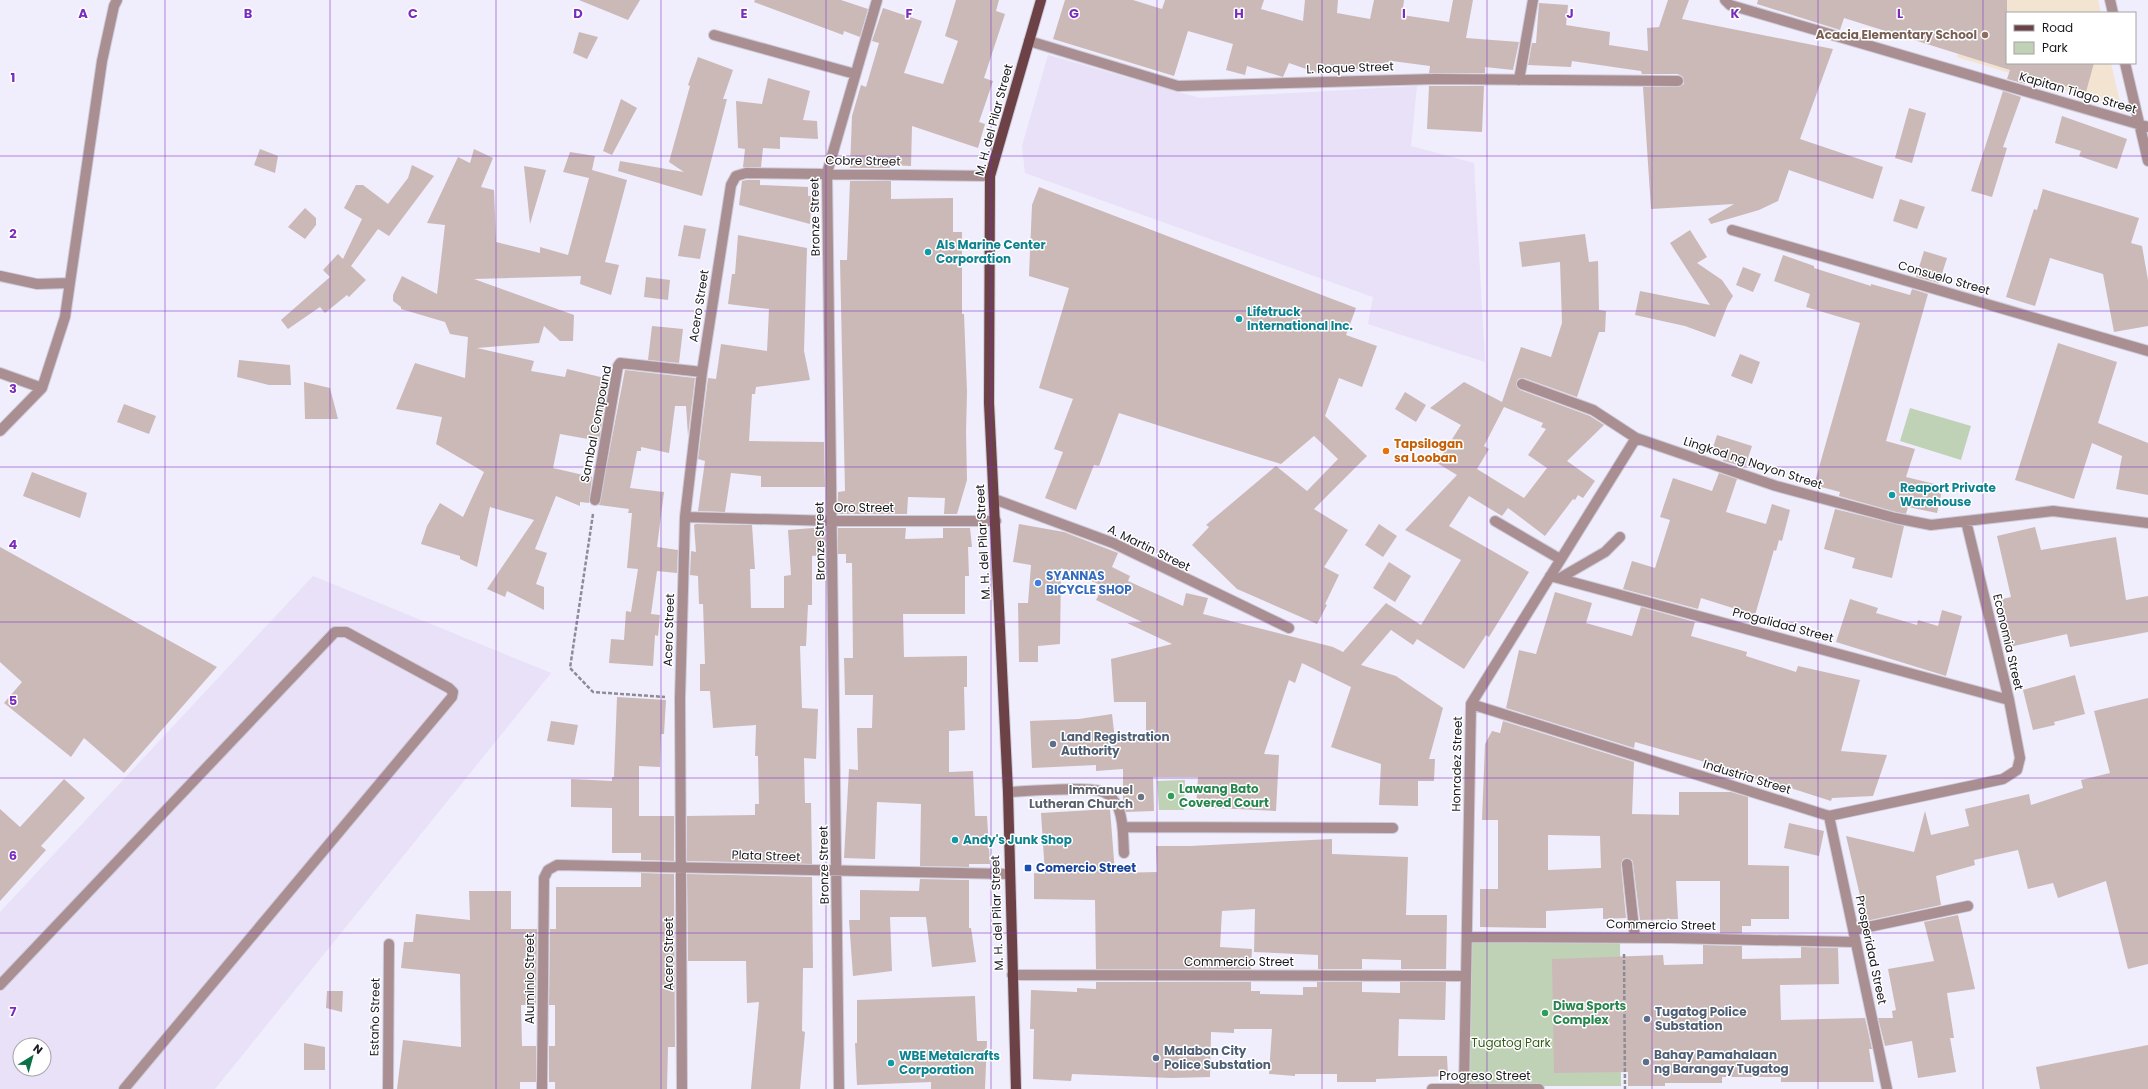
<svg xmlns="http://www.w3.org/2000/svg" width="2148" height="1089" viewBox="0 0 2148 1089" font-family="Poppins,sans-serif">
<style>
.industrial{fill:#e9e1f7;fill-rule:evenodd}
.education{fill:#f2e4d0}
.green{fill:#c0d2b6}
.building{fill:#cbb9b8;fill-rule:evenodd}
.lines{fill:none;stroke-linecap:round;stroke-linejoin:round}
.minor-casing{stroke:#cecbd9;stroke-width:12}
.major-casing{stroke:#cecbd9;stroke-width:12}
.path{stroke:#8d8b96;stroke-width:2.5;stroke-dasharray:4 2;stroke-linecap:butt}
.minor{stroke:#aa8f92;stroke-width:10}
.major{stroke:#6c4247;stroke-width:10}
.grid{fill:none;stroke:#7b2cbf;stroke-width:1;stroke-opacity:0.55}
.education-dot{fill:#8d6e63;stroke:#fff;stroke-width:1.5}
.culture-dot{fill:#0f9aa8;stroke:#fff;stroke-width:1.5}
.food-dot{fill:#e8710a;stroke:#fff;stroke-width:1.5}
.shop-dot{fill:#3f7fe0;stroke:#fff;stroke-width:1.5}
.service-dot{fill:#5c6f8a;stroke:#fff;stroke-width:1.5}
.leisure-dot{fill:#2e9e5b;stroke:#fff;stroke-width:1.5}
.worship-dot{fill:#6b7280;stroke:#fff;stroke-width:1.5}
.transit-dot{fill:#1a4fb4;stroke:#fff;stroke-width:1.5}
.labels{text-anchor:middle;stroke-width:3;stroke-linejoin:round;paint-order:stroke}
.education-label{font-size:12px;font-weight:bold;fill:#785e54;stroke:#fff;text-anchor:end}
.street-label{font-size:12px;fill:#1a191e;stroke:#fff}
.culture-label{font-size:12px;font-weight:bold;fill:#0d838f;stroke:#fff;text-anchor:start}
.food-label{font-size:12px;font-weight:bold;fill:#c56008;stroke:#fff;text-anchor:start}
.shop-label{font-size:12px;font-weight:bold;fill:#366cbe;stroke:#fff;text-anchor:start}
.service-label{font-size:12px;font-weight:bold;fill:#4e5e75;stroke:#fff;text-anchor:start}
.leisure-label{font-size:12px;font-weight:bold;fill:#27864d;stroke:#fff;text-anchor:start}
.worship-label{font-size:12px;font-weight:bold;fill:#5b616d;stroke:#fff;text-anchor:end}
.transit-label{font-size:12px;font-weight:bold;fill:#164399;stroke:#fff;text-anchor:start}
.park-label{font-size:12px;fill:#365a1b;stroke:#fff}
.grid-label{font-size:13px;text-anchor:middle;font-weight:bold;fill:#7b2cbf;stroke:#fff;stroke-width:3;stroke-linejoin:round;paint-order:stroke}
</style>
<rect width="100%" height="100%" fill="#f0edfd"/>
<!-- industrial -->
<path class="industrial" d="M1048 55 1200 98 1417 86 1411 146 1474 163 1485 362 1368 324 1373 297 1025 173 1022 146Z
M313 576 551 673 215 1089H0V912ZM20 1045H44V1069H20Z"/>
<!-- education -->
<path class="education" d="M1974 0H2098L2101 13H2007V63H2111L2121 107 1957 57Z"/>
<!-- green -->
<path class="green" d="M1910 408 1971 426 1961 460 1900 441Z
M1185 780 1184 810H1159L1157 781Z
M1471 939 1620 941 1621 1086H1467Z"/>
<!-- building -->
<path class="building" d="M579 0H640L628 20Z
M755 0H841L868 9 860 37 844 31 843 35 754 2Z
M956 0H999L996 11 1005 14 984 78 993 81 979 122 985 124 978 148 912 126 911 166 890 165V168H850L852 116 861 85 866 87 879 43 872 41 883 8 922 21 904 73 943 84 958 41 945 36Z
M1065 0H1133L1162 9 1165 0H1264L1261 9 1303 21 1305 0H1338L1337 13 1370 19 1374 0H1404L1402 15 1449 22 1453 0H1473L1466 38 1519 42 1513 70 1485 67V73H1429L1430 66 1392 61 1353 70 1327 64 1323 75 1289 63 1283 77 1247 66 1245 75 1226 70 1233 44 1188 31 1174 76 1053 39Z
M1668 0H1689L1682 19 1833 49 1800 139 1883 167 1873 199 1789 170 1778 201 1759 210 1711 224 1708 219 1734 204 1651 209 1643 87H1678L1684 84 1683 77 1678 74H1642L1641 71 1572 61 1571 67 1528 65 1532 43H1536L1539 3 1568 5 1566 25 1610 32 1609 45 1648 51 1647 28 1659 27Z
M1758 0H2007V63H2094L2086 92 2028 75 2025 84 2007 79 2010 70 1981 61 1844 18 1840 30 1757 4Z
M579 32 598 37 587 59 573 53Z
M698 57 733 70 723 99H727L702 196 618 171 620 161 684 172 669 162 690 86 688 85Z
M768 78 810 91 803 120 817 121 818 139 780 137V149L763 148 761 167H743L745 149 738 148 736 101 762 104Z
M1429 86H1484L1482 132 1427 129Z
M2003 91 2021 97 2003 147 2007 148 1992 197 1971 191Z
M621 99 637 108 612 155 603 151Z
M1909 108 1926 113 1912 163 1895 158Z
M2062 116 2127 139 2117 169 2079 156 2081 151 2055 143Z
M260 149 278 156 275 173 254 165Z
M474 149 493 158 481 187 494 190 496 242 540 253V247L568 255 589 178 563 172 570 152 595 156 592 170 627 180 605 262 619 265 611 295 580 284 581 276 474 279 574 315 573 341H560L544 326 539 343 477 348 534 361 531 371 565 377 567 369 609 379 599 441 560 434 553 468 592 477 589 503 580 502V506L556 496 535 549 547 553 536 584 544 587V610L507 591 505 597 487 589 534 520 490 507 477 567 460 559V556L421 544 427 526 440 503 463 517 484 472 436 444 442 417 396 409 415 363 465 378 468 337 450 334 445 322 401 309V307L393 301V295L402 276 437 294 445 225 427 223 458 157 470 163Z
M412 165 434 176 389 236 378 229 351 266 366 280 349 297 347 295 325 313 320 307 288 329 281 320 330 277 323 270 338 254 343 259 362 219 344 208 356 185H363L388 204 408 178Z
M524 166 546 170 530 224Z
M747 180H760V185L808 187V196H812L810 224 739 205 742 181Z
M850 181H891V199L953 198V232H962V314H964L967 392 966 432 967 480 957 514H944L945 498 908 497 907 514H838V492L845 491 840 260H847Z
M1039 187 1356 308 1346 335 1377 346 1362 387 1339 378 1325 416 1367 456 1314 509 1348 530 1324 567 1339 575 1325 604 1327 605 1317 624 1237 589 1192 545 1209 527 1206 525 1276 466 1307 491 1338 459 1314 436 1281 464 1119 413 1099 466 1094 465 1076 510 1045 498 1063 452 1054 449 1073 399 1039 388 1069 288 1029 276 1032 205Z
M2043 189 2139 218 2131 243 2142 246 2148 280V326L2114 332 2103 274 2050 258 2035 306 2006 297 2034 209 2037 210Z
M1900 199 1925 207 1917 229 1893 221Z
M305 208 316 218V225L305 239 288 227Z
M684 225 706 229 700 259 678 256Z
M1690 230 1707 257 1697 263 1722 280 1733 296 1728 304 1715 337 1685 326 1635 315 1640 291 1710 305 1670 243Z
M1585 234 1589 262 1598 261 1599 310 1606 311 1605 332H1599L1577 397 1524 378 1518 379 1516 385 1520 390 1590 416 1604 425 1567 461 1595 481 1583 498 1578 495 1575 500 1573 499 1545 536 1508 508 1502 516 1469 496 1449 526 1529 572 1489 637 1486 635 1464 669 1417 639 1413 645 1391 630 1361 665 1396 676 1443 708 1429 759H1435L1434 781H1418V806L1379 805 1381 764 1331 747 1351 687 1302 663 1295 683 1289 680 1264 754 1279 755 1276 811 1196 807 1198 777H1153L1154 811 1126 812 1123 804V769L1096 771V765L1032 768 1030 721 1079 719 1112 714 1115 740H1146V702H1114L1111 659 1172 644 1127 623 1142 622 1096 600 1103 586 1061 568 1060 644 1038 646V662H1019L1018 603H1028L1031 565 1013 562 1019 524 1064 532 1118 553 1112 567 1130 576 1128 581 1183 606 1186 593 1208 598 1203 614 1333 647 1343 652 1386 603 1421 625 1461 560 1405 530 1457 475 1437 463 1461 425 1430 408 1464 382 1502 402 1521 347 1551 357 1562 323 1560 262 1522 267 1519 242ZM1504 407 1543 423 1541 427 1546 429 1528 455 1547 468 1524 498 1477 469 1489 449 1484 446Z
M738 235 807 248 804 351 810 380 756 387 755 394H752L749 441 824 442 825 487H761V476L731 473 725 512 698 511 705 461 698 459 708 378 716 379 721 344 767 351 769 309 728 304 732 274H735Z
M1924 251 1947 258 1939 283 1916 277Z
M1783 255 1814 266V268L1871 286V284L1910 295 1912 289 1928 294 1886 441 1915 449 1906 477 1943 486 1937 513 1908 507 1906 514 1896 512 1839 496 1840 492 1814 485 1860 323 1806 307 1810 294 1774 281Z
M1743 267 1761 274 1753 292 1736 285Z
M646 277 670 280 668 300 644 297Z
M652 326 683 329 679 363 648 360Z
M2058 343 2117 362 2098 423 2148 443V495L2116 489 2122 456 2092 443 2074 499 2015 480Z
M1740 354 1760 362 1752 384 1731 376Z
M239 360 290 365 291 385H269L237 377Z
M625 370 695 378 688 436 686 406H675L669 453 641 447V451H637L630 488 664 492 657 547 678 550 677 573 657 571 651 614 660 615 658 636 655 635 653 666 609 663 611 639 624 640 626 611 631 612 638 569 627 568 632 513H628L629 509 599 505Z
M304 382 330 388 338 419H305Z
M1405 392 1426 405 1416 422 1395 409Z
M124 404 156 416 149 434 117 422Z
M1717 435 1752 446 1745 467 1723 461 1724 458 1711 454Z
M32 472 87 493 80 518 23 496Z
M1719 473 1737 479 1726 512 1766 524 1772 504 1790 510 1782 541 1779 540 1776 551 1774 550 1755 615 1701 598 1698 609 1623 589 1632 561 1655 568 1670 520 1660 517 1673 478 1712 491Z
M1835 509 1904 526 1892 578 1852 568 1855 558 1824 549Z
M696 524 752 525 755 569H750L751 608H784V576L791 575 788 530 825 527 826 555 812 556V605H808L806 646H800L802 708 818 709 816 759 804 758 805 803H811L812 864 687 861V816L755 815V804H759L758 756H755L756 725 713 728 710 691H700V664H705L703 604H699L698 576 690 575 691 551 696 552 694 525Z
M1379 524 1397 536 1383 557 1365 545Z
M2035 527 2041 550 2116 537 2126 600 2148 596V632L2070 647 2067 634 2005 648 2000 626 2004 625 1998 600 2011 597 1997 536Z
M838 528H906L905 539 943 538V528H970L972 547H968L969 576H965V614H903L904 657 967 656V687H964L965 730 949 731V772L973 771 975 816H987L990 864H969V867L920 866 921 804 877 802 875 859 844 858 849 769 858 770 857 728H872L873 695H845L844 658H853L852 563H846V554H838Z
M0 547 217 667 124 773 84 738 71 757 4 703 22 682 0 662Z
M1389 562 1411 576 1395 602 1373 588Z
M1555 592 1592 603 1586 623 1632 636 1641 607 1695 622 1691 636 1747 652 1746 656 1796 672 1798 666 1860 680 1841 751 1887 755 1873 796 1832 798 1831 801 1747 774 1635 742 1634 748 1506 708 1519 650 1536 654Z
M1850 599 1878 608 1876 613 1917 625 1918 620 1938 626 1942 610 1962 616 1946 676 1836 642Z
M2075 675 2085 714 2054 722 2055 725 2033 730 2023 690Z
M617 697 666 700 664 734H661L660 767 639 766V816H674V861L641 860V853H612V808L571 807V779L612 781V777H614Z
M2148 698V964L2128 969 2106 881 2058 898 2053 883 2028 889 2018 850 1974 860 1975 865 1936 876 1941 905 1866 921 1846 836 1914 852 1925 811 1931 835 1969 826 1965 809 2029 794 2031 805 2083 788 2081 780 2110 773 2094 711Z
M551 721 578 725 574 745 547 741Z
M1503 721 1634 762 1632 814 1679 815V792H1731L1748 797V865L1789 866V919H1751V926H1742V933H1720V881H1676L1678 919 1640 920 1633 863 1632 860 1627 858 1623 859 1621 865 1626 918 1603 919V908L1546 911V928L1480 927V889H1498V820H1482L1485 744 1492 731 1500 733ZM1548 835 1600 836 1601 868 1548 870Z
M64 779 85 798 41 846 46 850 0 901V809L20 827Z
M1110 809 1115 873 1157 872 1156 846H1190L1332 839V854L1408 857 1406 915H1447L1446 969H1401V960L1362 959V969H1318V955L1254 952 1255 909 1222 911 1220 947 1252 949 1251 969H1096L1095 900 1034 899V873L1045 874 1041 813Z
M1789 823 1824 831 1819 856 1784 848Z
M641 873 674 874 675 1047H668L667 1089H555V1082H549V1046H555V1005H549L550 929H556V887H641Z
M687 874 812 877 813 968H803L802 1031 805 1032 800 1089H751L759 1002 747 1003 746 961H688Z
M920 879 969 880V928H971L976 962 932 967 926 917H890L892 971 853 976 849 920H860V890L919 891Z
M469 891H511V929H537L536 1005H521L522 1046H536V1082H520V1089H397L403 1040 461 1047 460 974 401 968 404 942H413L416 914 470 920Z
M1958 915 1975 989 1947 993 1954 1038H1950L1956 1072 1918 1078 1912 1041 1885 1046 1878 1018H1893L1892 1011 1896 1010 1888 969 1934 961 1924 922Z
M1703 945 1742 946V959L1801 958V947L1838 948 1839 984 1780 985 1781 1020 1865 1018 1872 1049H1869L1874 1082H1781V1077H1722V1083H1665V1086H1628V1072L1554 1073 1552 959 1663 955 1664 965 1703 964Z
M1096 982H1251V991H1260V994L1303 995V987H1317V982H1362V992L1400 993V982H1446L1445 1020 1399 1019 1398 1056H1447L1448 1076 1376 1079V1082H1337V1074H1295V1076L1269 1074 1272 1029H1234V1033L1211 1032 1210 1077 1171 1078 1072 1074 1071 1081 1033 1079 1034 1029H1030L1031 990 1077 992V988L1096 989Z
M327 991H343L342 1012 326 1008Z
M975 996 977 1041H987L985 1089H931V1082L857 1085 855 1043H857V1000Z
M304 1043 325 1047V1070H304Z
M2148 1045V1089H2040L2036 1067Z"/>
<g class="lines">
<defs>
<path id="minor" d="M1725 0 1730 5 2148 127
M2110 0 2113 13
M714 35 855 74
M1029 41 1178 86 1435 79 1678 81
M2125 63 2148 161
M1519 80 1533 0
M1732 230 2148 351
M0 276 37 284 69 283
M0 373 42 388
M1522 384 1593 410 1636 438 1776 486 1895 518 1931 525 2053 511 2148 523
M0 431 42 388 65 317 102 61 114 6 117 0
M994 499 1113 543 1289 628
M595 500 618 366 620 363 702 372
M685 517 833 521H996
M1495 521 1560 559
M1550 576 2009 700
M1560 578 1605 552 1620 537
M1471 704 1829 816 2003 779 2017 770 2020 758 2009 700 1966 521
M1008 792C1029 791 1087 786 1103 792 1110 794 1117 803 1119 810 1124 823 1123 839 1124 853
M1829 816 1887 1089
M1123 827 1393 828
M1627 864 1635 938
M1854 930 1968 906
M1467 937 1670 938 1855 942
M1012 975 1466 976
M0 985 335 632H346L449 688 453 692 452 697 124 1089
M388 1089 389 944
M542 1089 544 878 548 870 557 865 1009 874
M682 1089 680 698 685 517 702 372 731 185 736 176 746 173 990 176
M839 1089 827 173 877 0
M1432 1089H1539
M1464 1089 1471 704 1636 438"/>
<path id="major" d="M1016 1089 1008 792 989 403 990 176 1041 0"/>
</defs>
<!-- minor casing -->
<use href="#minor" class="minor-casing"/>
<!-- major casing -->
<use href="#major" class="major-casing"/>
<!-- path -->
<path class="path" d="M593 514 570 668 593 692 665 697
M1624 954 1625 1089"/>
<!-- minor -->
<use href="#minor" class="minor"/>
<!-- major -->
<use href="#major" class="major"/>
</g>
<!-- grid -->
<path class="grid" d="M165 0V1089M330 0V1089M496 0V1089M661 0V1089M826 0V1089M991 0V1089M1157 0V1089M1322 0V1089M1487 0V1089M1652 0V1089M1818 0V1089M1983 0V1089M0 156H2148M0 311H2148M0 467H2148M0 622H2148M0 778H2148M0 933H2148"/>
<!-- markers -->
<circle class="education-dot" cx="1985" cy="35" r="4"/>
<g class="culture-dot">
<circle cx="928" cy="252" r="4"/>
<circle cx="1239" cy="319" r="4"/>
<circle cx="1892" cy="495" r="4"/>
<circle cx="955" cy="840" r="4"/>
<circle cx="891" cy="1063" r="4"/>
</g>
<circle class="food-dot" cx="1386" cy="451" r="4"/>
<circle class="shop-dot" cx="1038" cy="583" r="4"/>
<g class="service-dot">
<circle cx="1053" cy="744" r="4"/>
<circle cx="1647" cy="1019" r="4"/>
<circle cx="1156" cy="1058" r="4"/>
<circle cx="1646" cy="1062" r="4"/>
</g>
<g class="leisure-dot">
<circle cx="1171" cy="796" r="4"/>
<circle cx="1545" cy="1013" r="4"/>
</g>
<circle class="worship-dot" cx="1141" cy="797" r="4"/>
<rect class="transit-dot" x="1024" y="864" width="8" height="8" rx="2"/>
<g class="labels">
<!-- education labels -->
<g class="education-label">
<text x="1977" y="39">Acacia Elementary School</text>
</g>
<!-- street labels -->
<g class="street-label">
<text transform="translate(1350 68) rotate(-2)" y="4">L. Roque Street</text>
<text transform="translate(2078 93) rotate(16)" y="4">Kapitan Tiago Street</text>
<text transform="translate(994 120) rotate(-75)" y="4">M. H. del Pilar Street</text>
<text transform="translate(863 161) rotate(1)" y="4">Cobre Street</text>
<text transform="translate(815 217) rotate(-91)" y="4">Bronze Street</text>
<text transform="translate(1944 278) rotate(16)" y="4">Consuelo Street</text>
<text transform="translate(699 306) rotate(-81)" y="4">Acero Street</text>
<text transform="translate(596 424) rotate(-79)" y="4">Sambal Compound</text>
<text transform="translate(1753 463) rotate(18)" y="4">Lingkod ng Nayon Street</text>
<text x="864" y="512">Oro Street</text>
<text transform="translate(820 541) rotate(-91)" y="4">Bronze Street</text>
<text transform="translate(983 542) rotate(-93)" y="4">M. H. del Pilar Street</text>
<text transform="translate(1149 548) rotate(26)" y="4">A. Martin Street</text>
<text transform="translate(1783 625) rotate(15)" y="4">Progalidad Street</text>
<text transform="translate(669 630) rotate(-88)" y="4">Acero Street</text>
<text transform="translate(2008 642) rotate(77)" y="4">Economia Street</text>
<text transform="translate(1457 764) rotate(-89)" y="4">Honradez Street</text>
<text transform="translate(1747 777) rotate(17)" y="4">Industria Street</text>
<text transform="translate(766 856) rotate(2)" y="4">Plata Street</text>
<text transform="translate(824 865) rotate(-91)" y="4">Bronze Street</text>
<text transform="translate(997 913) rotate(-92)" y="4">M. H. del Pilar Street</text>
<text transform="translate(1661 925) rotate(1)" y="4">Commercio Street</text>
<text transform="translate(1871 950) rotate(78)" y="4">Prosperidad Street</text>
<text transform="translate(669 954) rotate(-90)" y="4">Acero Street</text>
<text x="1239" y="966">Commercio Street</text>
<text transform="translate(530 979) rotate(-90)" y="4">Aluminio Street</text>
<text transform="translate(375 1017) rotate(-89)" y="4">Estaño Street</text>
<text x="1485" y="1080">Progreso Street</text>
</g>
<!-- culture labels -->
<g class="culture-label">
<text x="936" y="249">Als Marine Center<tspan x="936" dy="14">Corporation</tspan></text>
<text x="1247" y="316">Lifetruck<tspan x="1247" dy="14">International Inc.</tspan></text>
<text x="1900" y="492">Reaport Private<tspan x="1900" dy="14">Warehouse</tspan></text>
<text x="963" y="844">Andy's Junk Shop</text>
<text x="899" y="1060">WBE Metalcrafts<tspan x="899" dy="14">Corporation</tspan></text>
</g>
<!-- food labels -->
<g class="food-label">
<text x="1394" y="448">Tapsilogan<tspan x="1394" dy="14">sa Looban</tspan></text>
</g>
<!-- shop labels -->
<g class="shop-label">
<text x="1046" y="580">SYANNAS<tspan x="1046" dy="14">BICYCLE SHOP</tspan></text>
</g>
<!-- service labels -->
<g class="service-label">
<text x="1061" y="741">Land Registration<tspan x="1061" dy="14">Authority</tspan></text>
<text x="1655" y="1016">Tugatog Police<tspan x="1655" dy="14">Substation</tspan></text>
<text x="1164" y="1055">Malabon City<tspan x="1164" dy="14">Police Substation</tspan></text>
<text x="1654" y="1059">Bahay Pamahalaan<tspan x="1654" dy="14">ng Barangay Tugatog</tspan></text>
</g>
<!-- leisure labels -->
<g class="leisure-label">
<text x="1179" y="793">Lawang Bato<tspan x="1179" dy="14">Covered Court</tspan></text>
<text x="1553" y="1010">Diwa Sports<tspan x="1553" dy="14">Complex</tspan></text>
</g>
<!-- worship labels -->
<g class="worship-label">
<text x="1133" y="794">Immanuel<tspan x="1133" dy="14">Lutheran Church</tspan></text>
</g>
<!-- transit labels -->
<g class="transit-label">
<text x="1036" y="872">Comercio Street</text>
</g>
<!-- park labels -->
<g class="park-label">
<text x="1511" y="1047">Tugatog Park</text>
</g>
</g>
<g class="grid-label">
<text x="83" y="18">A</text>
<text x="248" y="18">B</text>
<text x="413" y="18">C</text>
<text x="578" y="18">D</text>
<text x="744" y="18">E</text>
<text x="909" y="18">F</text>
<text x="1074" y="18">G</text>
<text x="1239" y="18">H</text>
<text x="1404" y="18">I</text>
<text x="1570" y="18">J</text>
<text x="1735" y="18">K</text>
<text x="1900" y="18">L</text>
<text x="13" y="82">1</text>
<text x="13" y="238">2</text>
<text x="13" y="393">3</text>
<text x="13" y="549">4</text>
<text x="13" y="705">5</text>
<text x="13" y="860">6</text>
<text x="13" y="1016">7</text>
</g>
<!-- legend -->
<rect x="2006" y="12" width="130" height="52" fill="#ffffff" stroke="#a3a3a5"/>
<rect x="2014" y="25" width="20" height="6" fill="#6c4247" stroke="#a3a3a5"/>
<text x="2042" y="32" font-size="12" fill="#1a191e">Road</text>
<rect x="2014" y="42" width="20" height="12" fill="#c0d2b6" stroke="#a3a3a5"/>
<text x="2042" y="52" font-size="12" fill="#1a191e">Park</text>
<!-- north arrow -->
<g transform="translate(32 1057) rotate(37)"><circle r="19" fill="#ffffff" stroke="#a3a3a5"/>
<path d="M0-3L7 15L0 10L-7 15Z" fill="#0c7149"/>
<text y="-6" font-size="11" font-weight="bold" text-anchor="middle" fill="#1a191e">N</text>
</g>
</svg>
